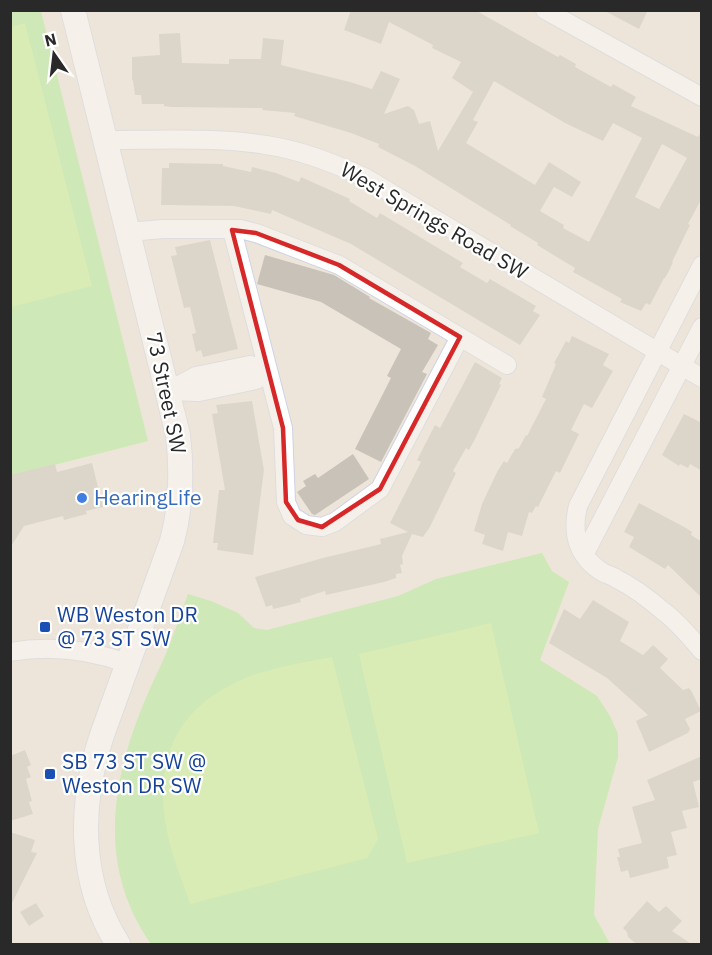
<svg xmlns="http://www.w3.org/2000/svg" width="712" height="955" viewBox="0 0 712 955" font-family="'IBM Plex Sans',sans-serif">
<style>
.green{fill:#abea8f}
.pitch{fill:#c3f38a}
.building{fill:#c8c2b9;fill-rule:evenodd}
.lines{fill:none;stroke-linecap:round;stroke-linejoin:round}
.minor-casing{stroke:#ced2e4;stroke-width:20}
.tertiary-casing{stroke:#ced2e4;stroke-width:26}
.minor{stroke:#fff;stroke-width:18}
.tertiary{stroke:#fff;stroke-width:24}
.marked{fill:none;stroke:#d62828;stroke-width:4.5;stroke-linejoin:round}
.shop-dot{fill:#3f7fe0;stroke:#fff;stroke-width:2}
.transit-dot{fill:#1a4fb4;stroke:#fff;stroke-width:2}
.labels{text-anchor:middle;stroke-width:4.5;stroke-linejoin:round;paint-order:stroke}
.street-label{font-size:21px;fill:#292929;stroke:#fff}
.shop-label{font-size:21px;fill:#366cbe;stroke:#fff;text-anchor:start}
.transit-label{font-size:21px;fill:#164399;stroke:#fff;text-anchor:start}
</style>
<rect width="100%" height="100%" fill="#ede5d9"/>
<!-- green -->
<path class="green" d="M11 11H41L148 441 11 476Z
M542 553 552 571 569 582 540 660 597 696 610 716 618 734V757L598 829 594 915 610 944H151C89 856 117 756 160 667 171 644 179 618 188 594L211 601 238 613 254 628 267 630 398 596 436 579Z"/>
<!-- pitch -->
<path class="pitch" d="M25 23 92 286 11 307V27Z
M491 623 539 833 407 863 359 654Z
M332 657 378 839 367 858 190 904C182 879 170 852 166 826 153 749 184 700 256 674 280 666 306 662 332 657Z"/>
<!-- building -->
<path class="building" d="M351 10H475L558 57 560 55 576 64 575 67 611 87 613 84 636 97 631 106 698 137 702 131V198L688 224 690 225 672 262H673L669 271 665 278H664L650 305 646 303 641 311 620 302 622 299 573 272 575 268 537 245 538 243 510 226 511 225 415 166 378 147 379 144 351 133 294 116 295 113 262 110 263 108 172 107 164 106V104H142L141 95H135L133 80 132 81V57L160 55 159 34 180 33 182 63 229 64V59H261L263 38 284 40 281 65 350 82 372 89 381 71 400 79 384 114 408 106 414 110 419 124 430 121 438 151 473 92 452 78 461 62 432 48 433 45 389 22 381 44 344 30ZM494 81 565 123 603 141 613 123 642 138 589 242 563 228 564 225 540 211 554 187 572 197 581 182 549 162 535 185 466 143 478 122 473 120ZM662 144 687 158 659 209 635 197Z
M603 10H648L639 29Z
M169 163 223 164V166L251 172 252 167 276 173 299 182 301 177 350 199 349 201 377 218 380 213 463 263 460 267 487 283 490 279 536 306 533 311 540 315 520 345 351 244 272 210 271 214 234 206 161 205 162 168H169Z
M210 240 238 349 203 357 201 350 196 352 192 334 196 333 190 307 184 308 171 256 177 255 175 247Z
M265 255 334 275 370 297 369 298 431 333 428 339 438 345 422 372 427 374 381 462 355 449 391 378 387 376 401 349 321 302 257 284Z
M572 336 609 354 603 365 613 371 592 408 584 404 571 430 579 434 560 473 556 471 538 507 536 506 532 513 529 512 522 536 508 532 503 551 482 544 485 535 474 531 482 504 497 472 504 461 507 463 515 449 519 448 526 435 527 436 546 399 542 397 556 364 554 363 566 341 569 343Z
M475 362 502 378 499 384 501 385 475 439 469 450 466 448 453 471 456 473 430 527 423 537 412 534 402 556 403 564 400 565 402 573 396 574V578L384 582 326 595 325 591 300 599 301 602 286 606 273 609 272 605 266 607 255 577 323 558 381 544 380 539 408 532 390 523 421 462 417 460 435 425 440 428Z
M252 401 264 470 253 555 217 550 218 543H213L219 490H225L212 414 218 413 216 405Z
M684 414 702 423V471L690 464 688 468 680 464 679 466 662 455Z
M353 454 369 479 315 515 312 514 297 492 306 486 303 481 315 474 318 478Z
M92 463 103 507 86 511 87 514 64 520 63 516 24 526 10 548V475L55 464 57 472Z
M639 503 686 528 692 532 691 535 702 542V598L668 565 665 569 629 547 634 537 624 532Z
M593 600 629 622 620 641 643 655 653 645 668 659 660 668 683 690 689 688 692 692 701 711 685 719 690 729 688 733 649 752 636 721 648 715 607 678 549 643 564 609 580 619Z
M25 750 31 765 27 767 31 777 26 779 32 801 29 802 33 814 10 821V756Z
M702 756V779L693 782 699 807 682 811 687 828 671 832 677 855 667 857 669 868 630 878 628 870 621 872 617 857H620L618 849 642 843 632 807 655 800 647 780Z
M10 832 35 840 31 852 37 853 10 907Z
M647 901 659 912 666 906 682 921 672 931 693 945H641L634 942 628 937 627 932 623 928Z
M36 903 44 916 29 926 20 912Z"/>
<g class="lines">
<defs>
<path id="minor" d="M545 10 702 97
M105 140C156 140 217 137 266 145 301 150 334 163 366 178L702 378
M232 230 283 428 286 502 292 516 306 525 322 527 335 522 380 489 460 337
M128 232 163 229H240L256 233 339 265 507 365
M702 265 578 506C571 534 578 558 604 573 608 575 613 576 617 579 633 587 649 599 663 611 678 622 690 637 702 651
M250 365 267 370 256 380 199 392 168 391 196 376Z
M584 555 702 327
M10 652C50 645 91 650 129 664"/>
<path id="tertiary" d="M73 10 178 435C182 471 182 505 172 541L102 735C79 804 78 881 118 944"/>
</defs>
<!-- minor casing -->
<use href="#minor" class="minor-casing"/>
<!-- tertiary casing -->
<use href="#tertiary" class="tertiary-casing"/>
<!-- minor -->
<use href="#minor" class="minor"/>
<!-- tertiary -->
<use href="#tertiary" class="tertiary"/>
</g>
<!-- marked area -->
<path d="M0 0H712V955H0ZM232 230 256 233 339 265 460 337 380 489 322 527 298 520 286 502 283 428Z" fill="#ede5d9" fill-opacity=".55" fill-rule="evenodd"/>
<path class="marked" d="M232 230 256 233 339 265 460 337 380 489 322 527 298 520 286 502 283 428Z"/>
<!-- markers -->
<circle class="shop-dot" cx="82" cy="498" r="6"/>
<g class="transit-dot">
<rect x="39" y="621" width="12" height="12" rx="3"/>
<rect x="44" y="768" width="12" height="12" rx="3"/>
</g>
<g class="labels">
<!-- street labels -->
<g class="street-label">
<text transform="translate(434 221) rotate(30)" y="7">West Springs Road SW</text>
<text transform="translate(166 393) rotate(78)" y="7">73 Street SW</text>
</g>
<!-- shop labels -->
<g class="shop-label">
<text x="94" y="505">HearingLife</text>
</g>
<!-- transit labels -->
<g class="transit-label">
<text x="57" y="622">WB Weston DR<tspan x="57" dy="24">@ 73 ST SW</tspan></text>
<text x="62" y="769">SB 73 ST SW @<tspan x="62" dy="24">Weston DR SW</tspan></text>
</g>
</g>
<!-- border -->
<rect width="712" height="955" fill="none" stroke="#292929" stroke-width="24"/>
<!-- north arrow -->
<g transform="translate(54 54) rotate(346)" stroke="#ffffff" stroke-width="4.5" paint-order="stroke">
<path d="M0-4.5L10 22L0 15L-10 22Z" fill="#292929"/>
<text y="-9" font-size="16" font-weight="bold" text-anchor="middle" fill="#292929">N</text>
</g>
</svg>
